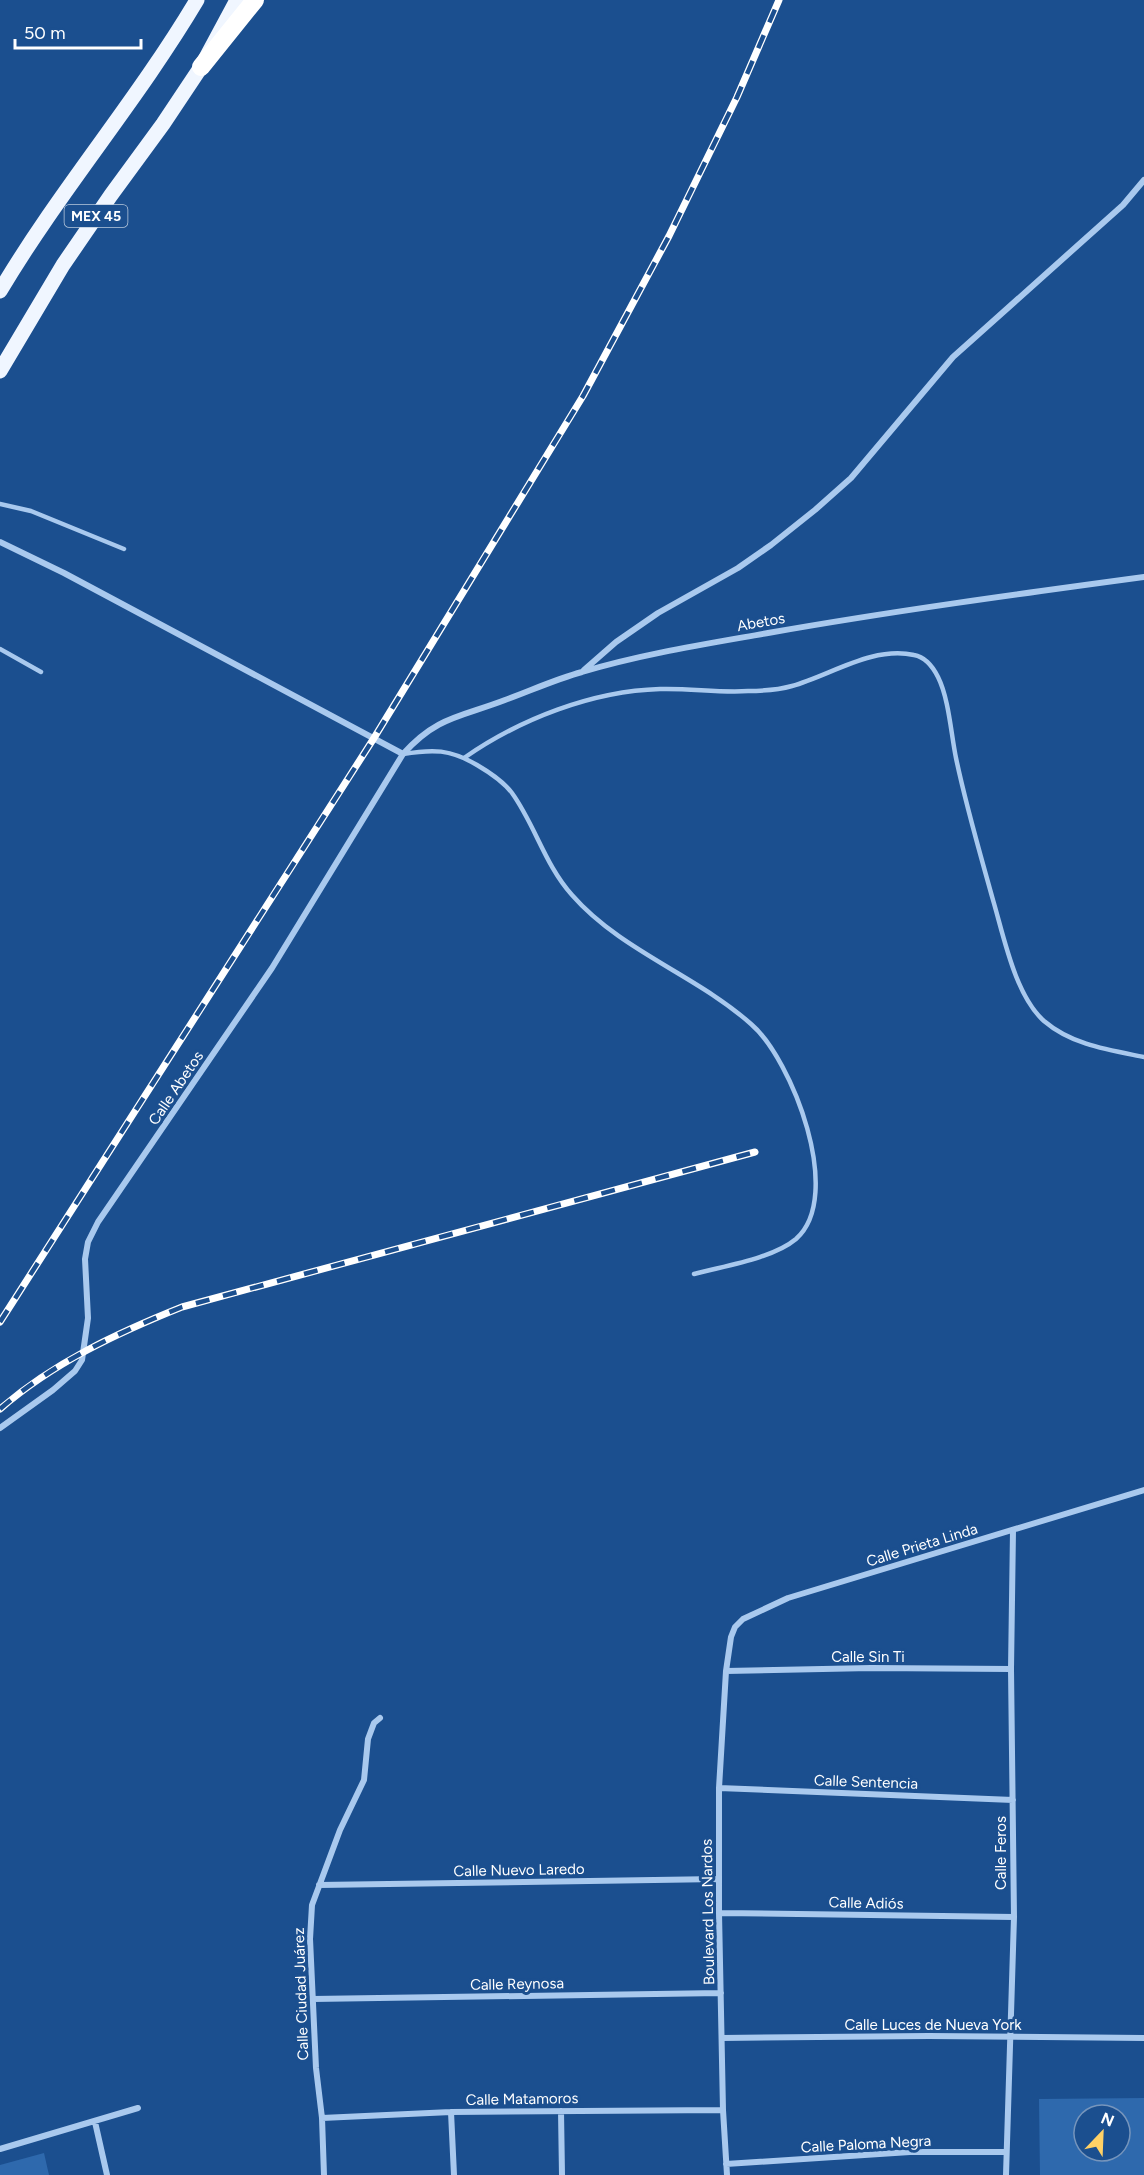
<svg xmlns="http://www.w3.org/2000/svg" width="1144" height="2175" viewBox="0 0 1144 2175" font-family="Figtree,sans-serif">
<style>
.green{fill:#2e69ad;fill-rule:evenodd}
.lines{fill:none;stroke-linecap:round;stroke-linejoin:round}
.lane{stroke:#a9c9ee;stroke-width:4.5}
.street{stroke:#a9c9ee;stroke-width:6}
.primary{stroke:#f0f6ff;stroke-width:15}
.highway{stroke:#fff;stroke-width:18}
.rail-casing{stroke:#fff;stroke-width:7}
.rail{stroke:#1b4f8f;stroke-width:4.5;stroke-dasharray:14;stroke-linecap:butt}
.labels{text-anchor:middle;stroke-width:6;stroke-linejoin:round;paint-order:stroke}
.shield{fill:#1b4f8f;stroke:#bbcadd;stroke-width:1.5}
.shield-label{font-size:14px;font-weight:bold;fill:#fff}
.street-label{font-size:15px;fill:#fff;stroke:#1b4f8f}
</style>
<rect width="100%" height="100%" fill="#1b4f8f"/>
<!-- green -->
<path class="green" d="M1144 2098V2175H1040L1039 2099ZM1084 2115H1120V2151H1084Z
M44 2153 49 2175H0V2165Z"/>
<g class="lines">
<!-- lane -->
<path class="lane" d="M0 504 31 511 124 549
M0 649 41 672
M403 754C433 749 450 749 477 765 489 772 503 781 512 793 535 825 545 865 572 895 621 951 696 975 751 1024 792 1059 845 1196 796 1239 772 1259 723 1266 694 1274
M464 758C520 719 592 691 660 689 690 688 719 693 748 691 763 691 778 690 792 686 831 675 872 646 914 655 925 657 933 667 938 677 949 699 951 734 956 758 966 806 980 853 993 900 1004 937 1015 995 1044 1021 1072 1045 1109 1050 1144 1057"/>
<!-- street -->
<path class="street" d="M0 542 64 573 403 754
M584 670 616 642 658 613 738 568 771 545 815 510 851 478 953 357 1123 205 1144 180
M0 1428 53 1390 75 1371 82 1360 88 1318 85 1259 88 1242 98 1222 272 968 403 754C437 716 461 717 505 700 530 691 556 679 582 672 642 654 706 644 768 633 893 611 1018 594 1144 577
M726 1671 871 1668 1011 1669
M719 1788 1013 1800
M319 1885 719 1879
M719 1913 1014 1917
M313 1999 721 1993
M722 2038 929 2036 1144 2038
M561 2111 562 2175
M451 2112 454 2175
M322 2118 451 2112 723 2110
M95 2122 107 2175
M0 2149 138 2108
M726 2164 910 2152H1006
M324 2175 322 2118 316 2068 310 1939 312 1905 340 1830 364 1780 368 1739 374 1723 380 1718
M727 2175 723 2110 719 1913V1788L726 1671 731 1637 735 1627 743 1619 788 1598 1144 1490
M1006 2175 1014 1917 1011 1669 1013 1530"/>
<!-- primary -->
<path class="primary" d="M0 291C60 190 137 101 197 0
M0 371 63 265 111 195 163 124 201 67 237 0"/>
<!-- highway -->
<path class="highway" d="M201 67 255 0"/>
<defs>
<path id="rail" d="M0 1322 374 738 583 396 669 236 737 97 779 0
M0 1409C53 1363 117 1333 182 1307L755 1152"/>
</defs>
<!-- rail casing -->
<use href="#rail" class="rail-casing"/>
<!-- rail -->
<use href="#rail" class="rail"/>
</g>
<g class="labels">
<!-- shield labels -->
<rect class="shield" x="64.5" y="205" width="63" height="22" rx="4.5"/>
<g class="shield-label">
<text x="96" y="221">MEX 45</text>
</g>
<!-- street labels -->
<g class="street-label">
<text transform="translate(761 622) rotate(-10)" y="5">Abetos</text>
<text transform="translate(176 1088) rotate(-56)" y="5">Calle Abetos</text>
<text transform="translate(922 1545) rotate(-17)" y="5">Calle Prieta Linda</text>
<text x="868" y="1662">Calle Sin Ti</text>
<text transform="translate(866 1782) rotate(2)" y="5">Calle Sentencia</text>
<text transform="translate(1001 1853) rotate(-90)" y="5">Calle Feros</text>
<text transform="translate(519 1870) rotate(-1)" y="5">Calle Nuevo Laredo</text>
<text transform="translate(866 1903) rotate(1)" y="5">Calle Adiós</text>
<text transform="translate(708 1912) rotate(-91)" y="5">Boulevard Los Nardos</text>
<text transform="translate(517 1984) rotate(-1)" y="5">Calle Reynosa</text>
<text transform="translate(301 1994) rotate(-92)" y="5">Calle Ciudad Juárez</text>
<text x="933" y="2030">Calle Luces de Nueva York</text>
<text transform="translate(522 2099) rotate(-1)" y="5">Calle Matamoros</text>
<text transform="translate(866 2144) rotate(-3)" y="5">Calle Paloma Negra</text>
</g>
</g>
<!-- north arrow -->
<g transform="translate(1102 2133) rotate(23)"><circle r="28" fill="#1b4f8f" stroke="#7695bc" stroke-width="1.5"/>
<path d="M0-4.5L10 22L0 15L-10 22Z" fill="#ffd166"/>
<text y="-9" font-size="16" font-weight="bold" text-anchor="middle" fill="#ffffff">N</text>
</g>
<!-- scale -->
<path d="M15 39v9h126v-9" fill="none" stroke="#ffffff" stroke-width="3"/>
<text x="24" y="39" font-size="18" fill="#ffffff" stroke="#1b4f8f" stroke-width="4.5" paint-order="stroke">50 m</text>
</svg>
